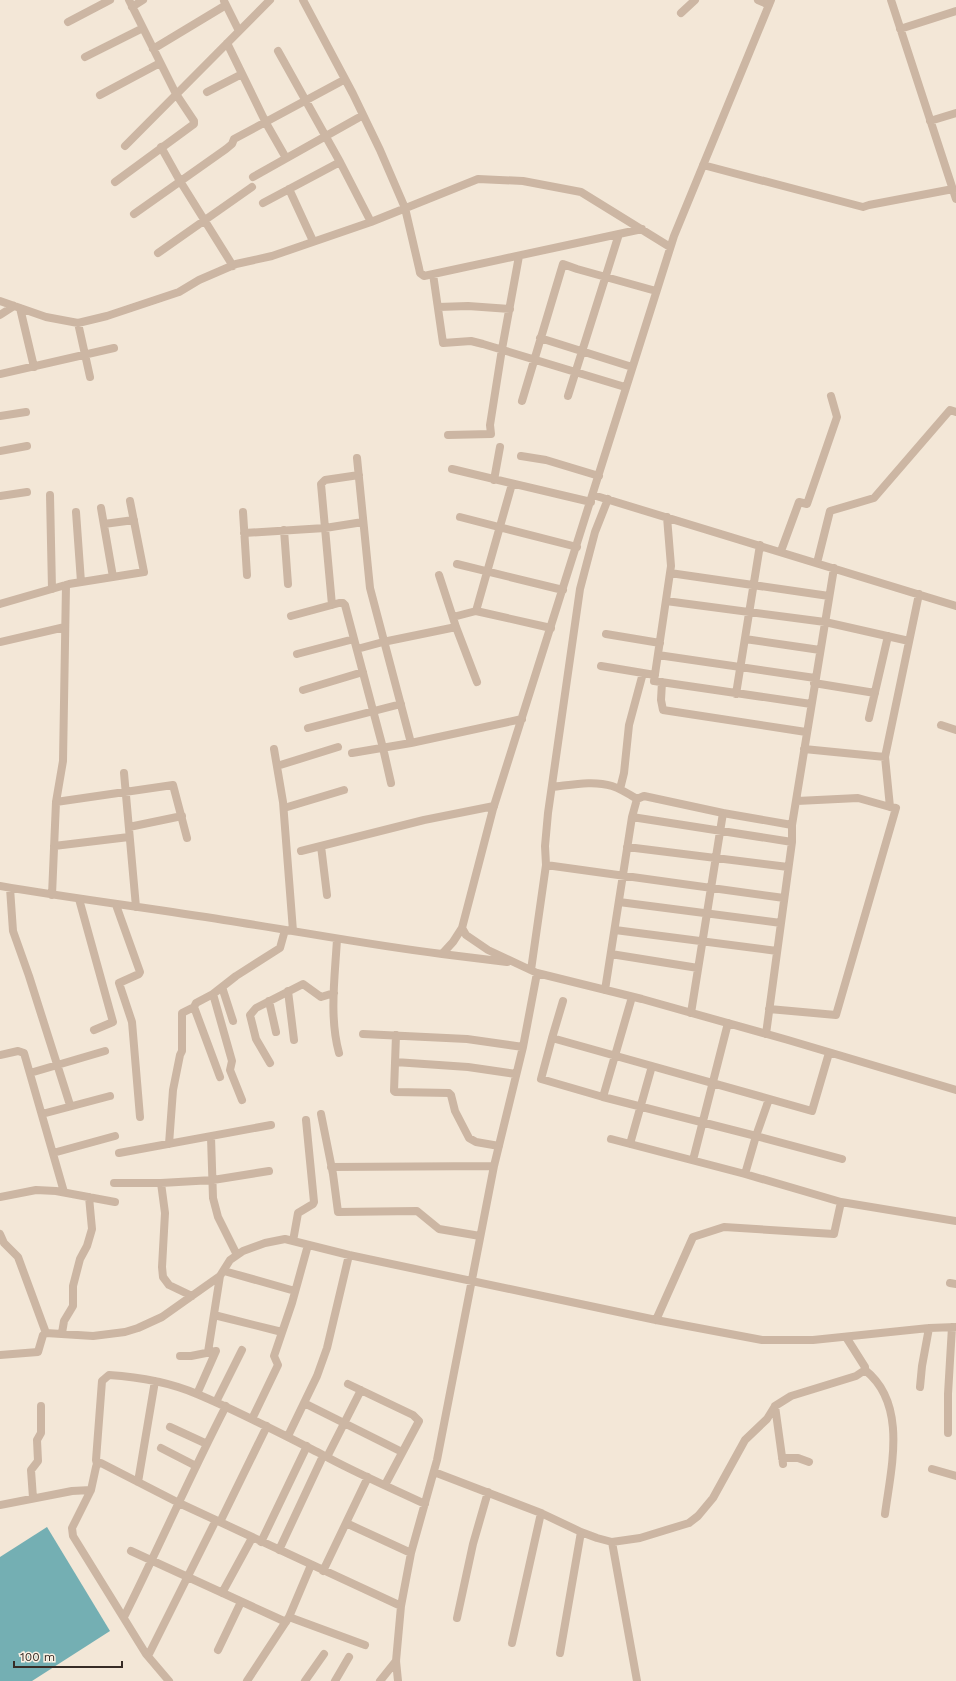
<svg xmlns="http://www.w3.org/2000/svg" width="956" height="1681" viewBox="0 0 956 1681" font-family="'Work Sans',sans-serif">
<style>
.water{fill:#74afb3}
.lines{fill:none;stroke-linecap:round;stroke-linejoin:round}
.minor{stroke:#ccb6a3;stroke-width:8}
</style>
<rect width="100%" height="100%" fill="#f3e7d7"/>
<!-- water -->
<path class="water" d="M47 1527 110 1631 32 1681H0V1557Z"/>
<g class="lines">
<!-- minor -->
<path class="minor" d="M303 0 353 94 380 150 405 208 419 268 420 273 424 276 642 229
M758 0 769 5
M771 0 674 236 493 809 462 928 466 935 488 950 537 973 642 999 788 1040 956 1090
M891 0 956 199
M224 1 239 31
M132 7 143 0
M681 13 695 0
M68 22 110 0
M900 29 956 11
M227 43 266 123 286 158
M153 49 226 5
M278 51 340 162 371 222
M85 57 143 28
M207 92 242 74
M100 95 160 63
M930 121 956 113
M125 146 270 0
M161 147 180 181 233 266
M703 165 863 207 869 205 953 189
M253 177 358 118
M115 182 194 124V121L176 94 129 0
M289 189 313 241
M263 203 340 162
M134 214 226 149 232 144 234 139 340 82
M158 253 252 187
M433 274 443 343 471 341 483 344 625 387
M0 301 46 317 78 323 107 316 179 292 199 280 236 264 272 256 371 222 478 179 523 181 581 192 670 247
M438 307 468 306 510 309
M20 308 34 367
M0 315 14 306
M78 323 90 377
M540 338 632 367
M0 374 114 348
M568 396 619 234
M522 401 563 264 577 269 656 291
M0 416 26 412
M448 435 491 434 490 425 502 349 519 256
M0 451 27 446
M521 456 546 460 599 476
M357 458 370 588 411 743
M452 469 591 502
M494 480 500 447
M50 495 52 589
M593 495 956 606
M0 496 27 492
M101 508 113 577
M76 512 81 582
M243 512 247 575
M460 517 577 547
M667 517 671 566 654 681 811 704
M104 524 134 520
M284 530 288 584
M244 533 325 528 363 522
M781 551 799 502 807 504 837 417 831 396
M817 563 830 511 874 498 950 410 956 412
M457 564 563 590
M670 573 829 596
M439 575 456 627 477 682
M666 601 825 622 909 641
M0 604 69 584 144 572 130 501
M332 605 321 484 325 480 359 475
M476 611 512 484
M291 616 339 603H343L345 605 383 748 391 783
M453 617 476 611 551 628
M606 634 660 643
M745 639 820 650
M0 642 65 627
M357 649 383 642 456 627
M297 654 354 639
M658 655 815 678
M601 666 655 675
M662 682 661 700 663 710 806 732
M814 683 875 693
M303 690 363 672
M736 694 760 545
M869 718 888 636
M941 725 956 730
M308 728 401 704
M274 749 283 802 293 931
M804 749 885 757
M352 753 411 743 522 719
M277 766 338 747
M124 773 136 907
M552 787C571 785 593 780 612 786 621 789 629 794 637 799
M620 789 624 773 629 725 643 673
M797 801 858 798 890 807 885 757 919 594
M56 802 173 785 187 838
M284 808 344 790
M632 817 792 842
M129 827 182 816
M54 846 129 837
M321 846 327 895
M627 847 788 867
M301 851 424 820 494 806
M546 865 784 898
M0 886C75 899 150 908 224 920 297 931 369 945 442 954L453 942 462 928
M10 888 13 931 29 976 70 1105
M52 895 56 802 63 761 66 585
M79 899 113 1022 94 1030
M619 902 781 923
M116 905 140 972 139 974 119 983 132 1022 140 1117
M615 930 777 951
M337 939C335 976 329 1017 339 1053
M442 954 507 962
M611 954 698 968
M531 970 546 865 545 846 548 813 580 589 595 532 608 499
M222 987 233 1021
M605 990 632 817 637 799 644 796 723 813
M288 991 294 1040
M213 994 196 1003 194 1007 220 1077
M269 1001 276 1032
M769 1009 836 1015 896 808 890 807
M691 1013 723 813 792 825
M363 1034 467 1039 523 1047
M766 1034 792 842V825L834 568
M396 1035 394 1091 395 1092 449 1093 451 1095 455 1111 469 1138 476 1142 499 1146
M552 1038 563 1001
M0 1055 18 1051 24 1053 64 1192
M395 1062 468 1067 516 1074
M270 1063 256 1039 250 1015 256 1008 303 984 321 997 334 993
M30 1073 105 1051
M603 1097 541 1079 552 1038 812 1111 829 1053
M769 1099 756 1136 842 1159
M242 1100 230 1070 232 1061 213 994 236 976 280 948 285 930
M42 1114 110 1096
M321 1114 333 1174 338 1212 417 1211 439 1229 480 1236
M211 1137 213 1198 218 1217 237 1255
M611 1139 745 1174 756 1136 603 1097 632 997
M169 1144 173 1090 180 1055 182 1051V1013L194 1007
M630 1144 652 1066
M53 1153 115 1136
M119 1153 271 1125
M693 1160 728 1023
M331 1167 494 1166
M114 1183H161L213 1180 269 1171
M161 1183 165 1213 162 1267 163 1277 169 1285 192 1296
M0 1197 36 1190 56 1191 115 1202
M841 1202 956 1221
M0 1234 4 1243 18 1257 46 1333
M293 1241 298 1213 313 1204 314 1202 306 1120
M224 1271 295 1291
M950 1283 956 1284
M214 1315 282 1332
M656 1320 693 1237 724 1227 834 1234 841 1202 745 1174
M62 1333 64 1321 73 1306V1286L80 1259 87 1246 92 1229 89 1197
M208 1352 220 1276
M0 1355 38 1352 43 1335 46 1333 93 1336 125 1332 138 1328 162 1317 220 1276 230 1260 243 1251 265 1243 285 1239 349 1255 656 1320 762 1340H813L929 1328 956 1327
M180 1356H191L216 1351 197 1394C240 1412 282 1434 323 1455 356 1473 391 1488 425 1504
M865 1370C908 1404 891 1468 885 1514
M348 1384 413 1415 419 1421 385 1485
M920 1387 922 1366 929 1328
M216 1402 242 1350
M304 1403 402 1452
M775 1406 783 1464
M252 1419 278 1365 274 1356 292 1303 308 1245
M170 1427 207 1444
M948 1433V1394L952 1327
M288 1436 317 1376 327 1348 349 1255
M161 1448 196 1466
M327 1457 361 1390
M782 1458H798L809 1462
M97 1464 96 1460 102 1381 109 1375C140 1377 169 1382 197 1394
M932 1469 956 1476
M434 1472 541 1513 581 1532 597 1538 612 1542 640 1538 689 1523 698 1516 713 1498 745 1440 767 1419 775 1406 791 1396 856 1376 865 1370V1367L846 1337
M138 1482 155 1381
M91 1490 96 1467 97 1464 101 1463 179 1503 401 1606
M33 1498 31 1470 38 1461 37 1440 41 1433V1406
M0 1505 72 1491 91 1490 72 1528 73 1536 146 1654 169 1681
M220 1522 267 1426
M346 1523 411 1553
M261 1542 307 1446
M612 1542 637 1681
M279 1550 323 1456
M131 1551 286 1622
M323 1571 368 1477
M222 1593 252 1538
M124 1617C159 1547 190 1476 226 1406
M289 1617 365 1645
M457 1618 473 1544 488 1492
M512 1643 541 1513
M218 1650 241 1602
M560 1653 581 1532
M148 1656 216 1520
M247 1681 289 1617 311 1565
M305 1681 324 1654
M335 1681 349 1657
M380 1681 396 1661
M398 1681 396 1661 401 1606 411 1553 437 1460 494 1166 523 1047 537 973"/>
</g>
<!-- scale -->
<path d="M14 1661v6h108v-6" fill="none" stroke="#362b25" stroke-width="2"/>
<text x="20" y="1661" font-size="12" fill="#362b25" stroke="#fbf1e4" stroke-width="3" paint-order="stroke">100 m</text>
</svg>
